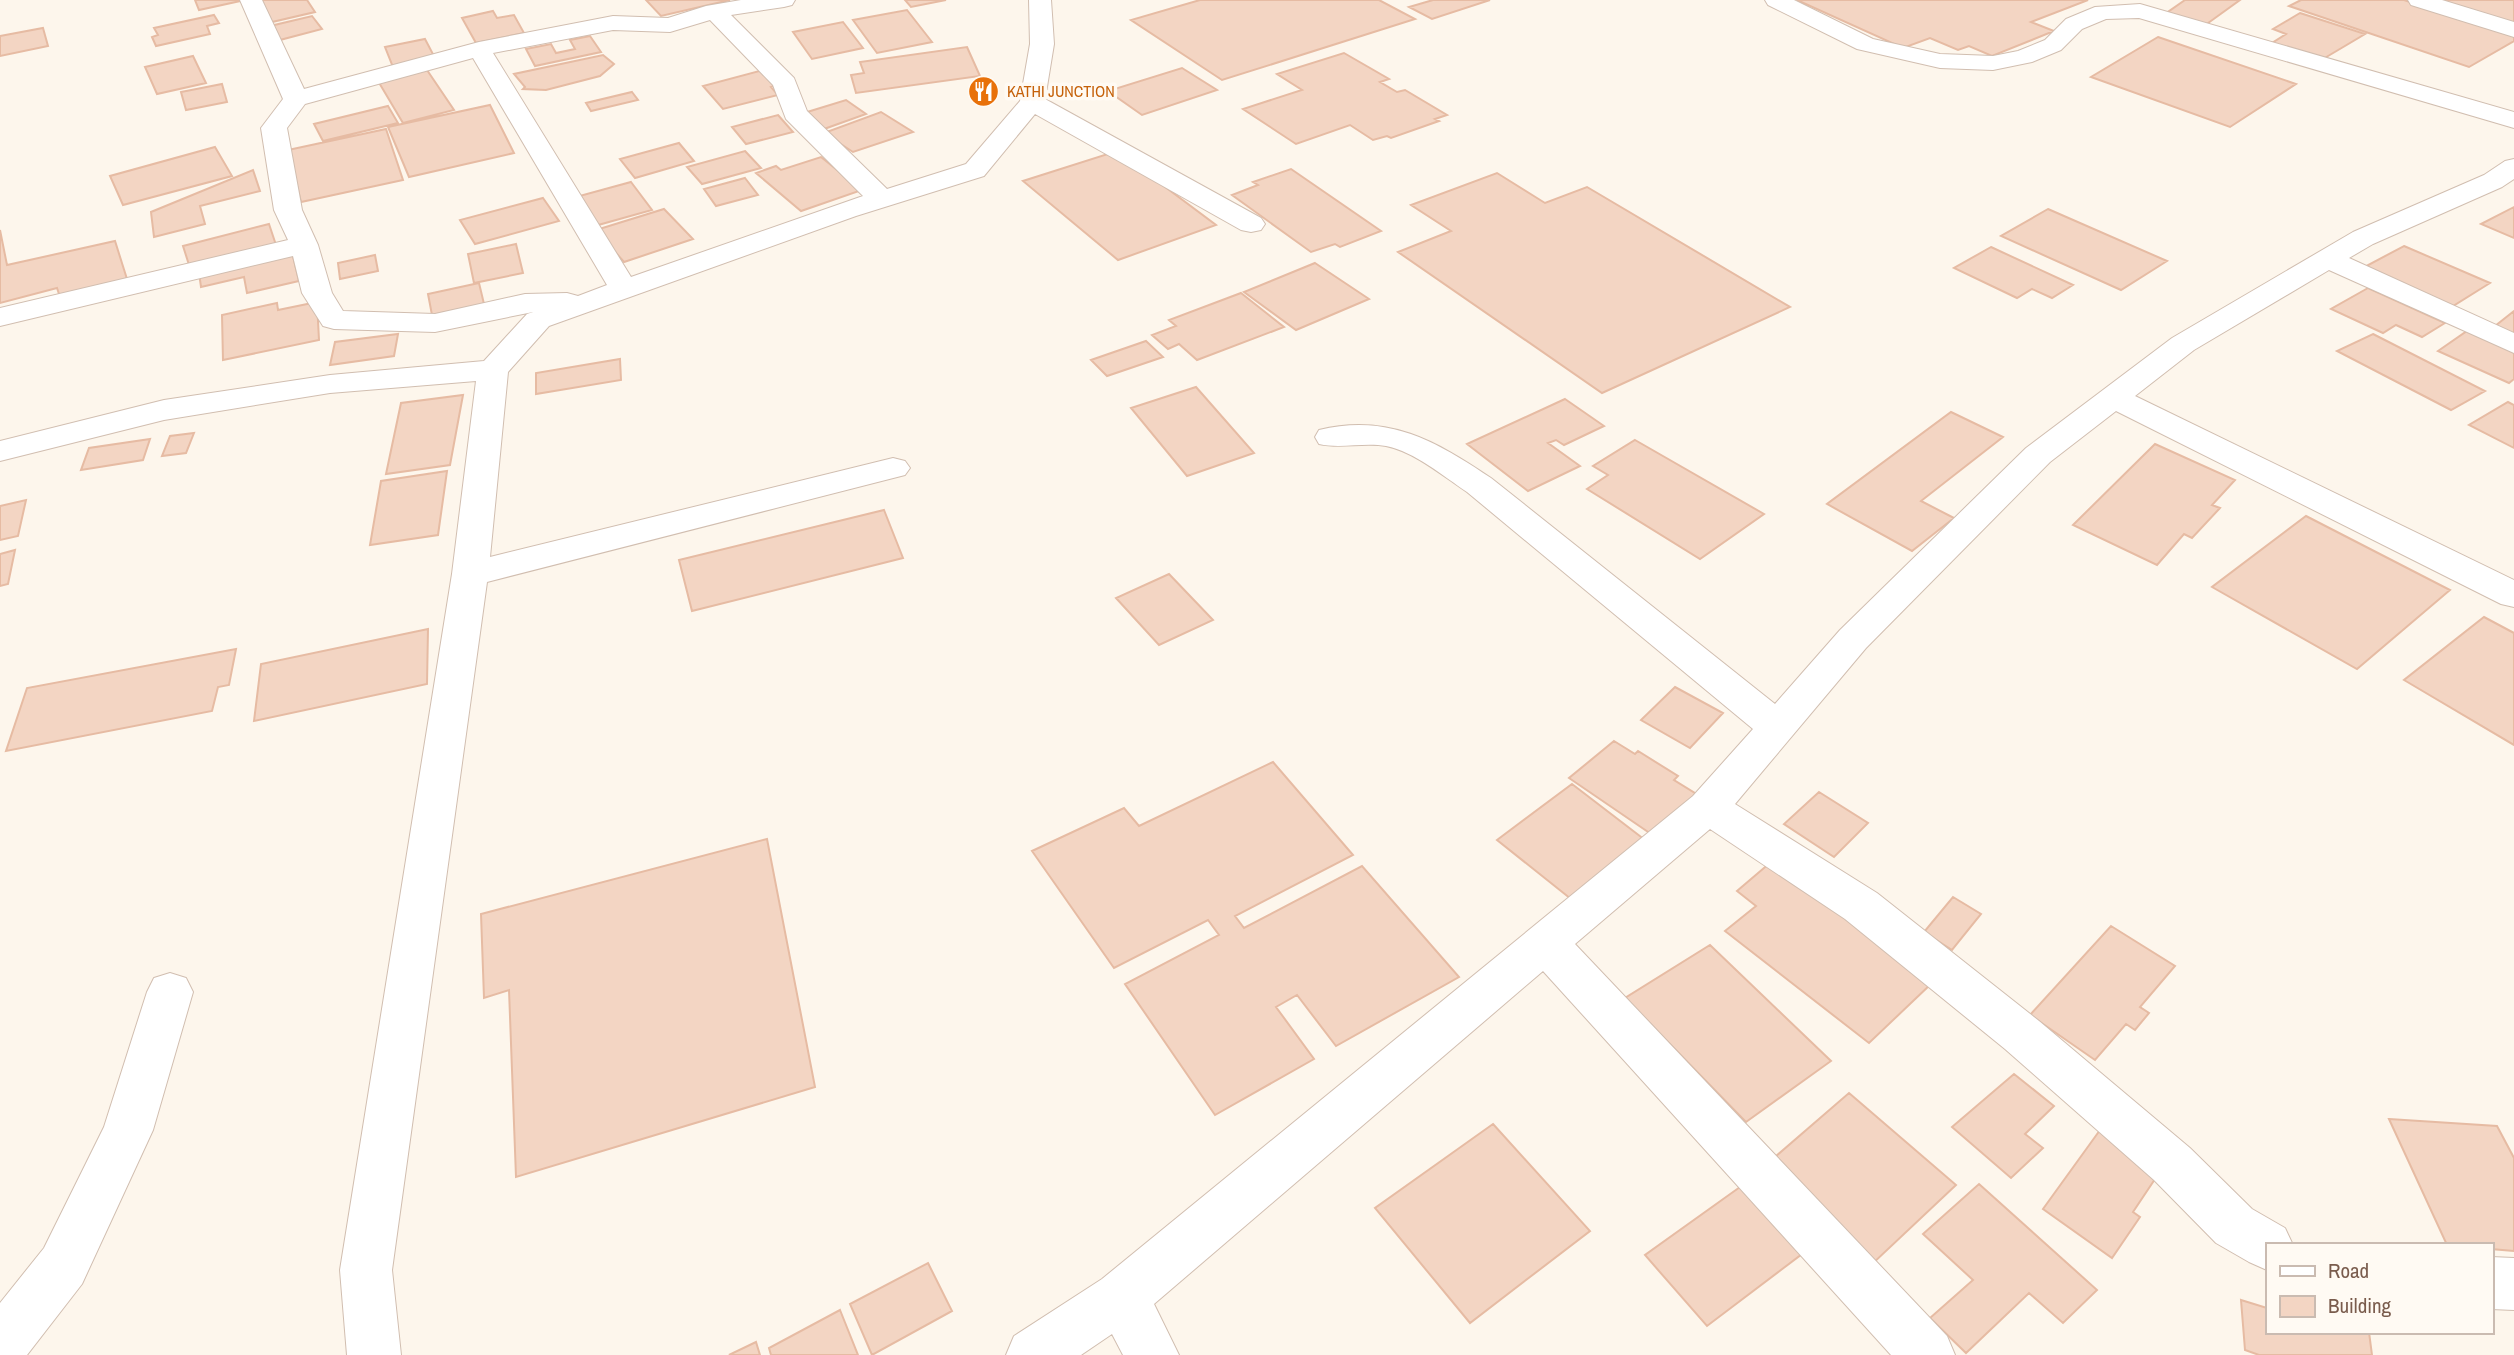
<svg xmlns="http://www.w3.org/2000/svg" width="2514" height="1355" viewBox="0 0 2514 1355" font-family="'Archivo Narrow',sans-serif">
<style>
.building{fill:#f3d5c3;stroke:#e6bba3;stroke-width:2}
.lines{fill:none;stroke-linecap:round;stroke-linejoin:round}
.minor-casing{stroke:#d1beb0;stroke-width:2}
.minor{fill:#fff;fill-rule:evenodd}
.labels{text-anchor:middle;stroke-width:7;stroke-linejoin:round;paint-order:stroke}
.far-food-label{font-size:16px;fill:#c56008;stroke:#fffaf3;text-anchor:start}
</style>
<rect width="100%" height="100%" fill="#fdf6ec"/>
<!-- building -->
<path class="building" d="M195 0H245L199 10Z
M260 0H307L315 12 272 22Z
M646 0H730L661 16Z
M905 0H946L911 7Z
M1200 0H1379L1415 19 1222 80 1131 20Z
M1433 0H1490L1432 19 1409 7Z
M1797 0H2088L2031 22 2054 31 1992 56 1969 46 1958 50 1930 38 1903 48Z
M2185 0H2240L2204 26 2165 14Z
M2301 0H2404L2514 36V41L2469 67 2289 6Z
M2428 0H2514V27Z
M907 10 932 42 877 53 853 20Z
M493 11 497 18 514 15 524 33 476 43 462 18Z
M2300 13 2365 34 2323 59 2272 43 2286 34 2273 29Z
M214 15 219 23 207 26 210 34 156 46 152 37 158 35 154 28Z
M312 16 322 29 276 41 266 27Z
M843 22 863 48 812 59 793 32Z
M43 28 48 46 0 56V36Z
M590 36 601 52 535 66 526 49 551 44 556 53 575 49 570 40Z
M2158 37 2296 84 2230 127 2091 77Z
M425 39 435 58 393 67 385 47Z
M967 47 980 76 856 93 851 75 864 73 860 62Z
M1344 53 1389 79 1380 82 1397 92 1405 90 1447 115 1435 119 1439 121 1391 138 1387 136 1373 140 1350 125 1296 144 1243 109 1302 90 1277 74Z
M603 55 614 64 600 76 546 90 523 89 525 87 514 74Z
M193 56 206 83 157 94 145 67Z
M1182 68 1217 90 1142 115 1108 91Z
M427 70 454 110 403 123 378 81Z
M763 70 778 85 771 87 778 95 723 109 703 86Z
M222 84 227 102 186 110 181 92Z
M632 92 638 100 591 111 586 103Z
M846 100 866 114 824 129 804 113Z
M490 105 514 153 409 177 388 127Z
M388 106 398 123 323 141 314 124Z
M881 112 913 132 853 152 824 133Z
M778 115 793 132 746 144 732 127Z
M386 129 403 180 301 202 288 150Z
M679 143 694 161 635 178 620 159Z
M215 147 232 176 123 205 110 176Z
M745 151 761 168 702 184 687 167Z
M1117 151 1216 225 1118 260 1023 181Z
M821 157 862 190 801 211 756 173 776 166 781 170Z
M1291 169 1381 231 1340 247 1335 244 1311 252 1232 195 1258 185 1253 182Z
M253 170 260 191 200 206 205 224 154 237 151 212Z
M1497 173 1545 203 1587 187 1790 307 1602 393 1398 252 1451 231 1411 205Z
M745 178 758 195 716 206 704 189Z
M631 182 652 210 591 227 572 198Z
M543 198 559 221 475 244 460 220Z
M2514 207V238L2481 224Z
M664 209 693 239 624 262 596 230Z
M2048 209 2167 261 2121 290 2001 236Z
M269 224 276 245 190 268 183 246Z
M0 230 7 265 115 241 127 279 60 297 57 288 0 303Z
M516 244 523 273 474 283 468 254Z
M2404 246 2490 283 2445 311 2357 271Z
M1991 247 2073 285 2052 298 2032 289 2017 298 1954 268Z
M292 252 299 281 247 293 244 277 201 287 199 273Z
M375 255 378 271 340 279 338 263Z
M1315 263 1369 299 1296 330 1244 292Z
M479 283 484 304 432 315 428 294Z
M2368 288 2445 323 2422 337 2396 325 2383 333 2331 309Z
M1241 293 1284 327 1197 360 1179 344 1168 349 1152 335 1176 326 1169 320Z
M317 302 319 340 223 360 222 315 277 303 278 310Z
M2514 311V340L2490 330Z
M2467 331 2514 351V379L2509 383 2438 351Z
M398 334 394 356 330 365 335 342Z
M2373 334 2485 391 2451 410 2337 351Z
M1146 341 1163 357 1107 376 1091 360Z
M620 359 621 380 536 394V373Z
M1196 387 1254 453 1187 476 1131 408Z
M463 395 450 465 386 474 401 403Z
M1565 399 1604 426 1564 445 1556 440 1548 443 1580 466 1528 491 1467 444Z
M2508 402 2514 405V448L2469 425Z
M1951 412 2003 437 1921 501 1954 518 1912 551 1827 504Z
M194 433 186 453 162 456 170 436Z
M150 439 143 460 81 470 89 448Z
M1635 440 1764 514 1700 559 1587 489 1608 475 1593 466Z
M2155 444 2235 480 2212 505 2220 508 2192 538 2184 534 2157 565 2073 525Z
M447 471 438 535 370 545 381 481Z
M26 500 18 536 0 540V506Z
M884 510 903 558 692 611 679 560Z
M2306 516 2450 590 2357 669 2212 587Z
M15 550 8 584 0 586V554Z
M1169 574 1213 620 1159 645 1116 598Z
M2484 617 2514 633V745L2404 680Z
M428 629 427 684 254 721 261 664Z
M236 649 229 685 218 687 212 711 6 751 27 688Z
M1675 687 1723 713 1690 748 1641 720Z
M1614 741 1635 754 1638 751 1678 776 1674 780 1698 795 1654 836 1569 778Z
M1273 762 1353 855 1235 916 1244 928 1362 866 1459 977 1336 1046 1297 995 1276 1007 1314 1059 1215 1115 1125 984 1219 935 1208 920 1114 968 1032 851 1124 808 1139 826Z
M1572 784 1645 840 1571 899 1497 840Z
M1819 792 1868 823 1834 857 1784 824Z
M767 839 815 1087 516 1177 509 990 484 998 481 914Z
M1771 862 1933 982 1869 1043 1725 931 1756 906 1737 891Z
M1953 897 1981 914 1952 950 1924 932Z
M2111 926 2175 966 2140 1007 2149 1013 2135 1030 2126 1024 2095 1060 2030 1015Z
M1710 945 1831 1061 1746 1122 1625 998Z
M2014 1074 2054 1106 2025 1134 2043 1148 2011 1178 1952 1127Z
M1849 1093 1956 1185 1869 1267 1761 1169Z
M2389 1119 2497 1126 2514 1158V1251L2491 1249V1245H2447Z
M1493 1124 1590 1231 1470 1323 1375 1208Z
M2100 1130 2161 1170 2133 1212 2140 1217 2112 1258 2043 1209Z
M1979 1184 2097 1290 2063 1323 2029 1293 1966 1353 1930 1318 1973 1280 1923 1234Z
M1740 1187 1802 1254 1707 1326 1645 1255Z
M928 1263 952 1311 872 1355 850 1304Z
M2241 1300 2267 1308V1332H2369L2372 1355H2259L2245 1350Z
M840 1310 858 1355H771L769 1348Z
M756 1342 760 1355H729Z"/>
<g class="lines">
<defs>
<path id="minor" d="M240 0H262L304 89 479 42 613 16 668 18 706 6 741 0H795L792 5 784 7 731 15 794 78 807 111 887 189 966 164 1020 101 1030 44 1029 0H1051L1054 44 1045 99 1261 218 1265 224 1261 230 1251 232 1241 230 1035 114 984 176 856 216 549 326 508 372 490 557 893 458 905 461 910 468 905 475 487 582 392 1270 401 1355H347L340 1270 452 574 476 381 330 393 164 420 0 461V441L164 400 330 375 484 361 527 314 533 312 435 332 334 329 323 326 302 293 293 256 0 326V308L288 240 274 210 261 128 283 99ZM710 20 773 85 786 119 863 196 631 277 493 53 613 30 670 32ZM473 58 607 285 578 296 567 293 525 294 435 314 343 311 332 293 318 245 302 210 287 128 305 104Z
M1765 0H1794L1873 39 1940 54 1993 56 2018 51 2045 40 2066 19 2095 7 2140 4 2514 112V128L2139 18 2106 19 2082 29 2061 50 2032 62 1993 70 1940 68 1857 49 1768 5Z
M2408 0H2442L2514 22V37L2411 5Z
M2514 159V179L2502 187 2373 244 2349 258 2514 333V353L2329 270 2194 350 2135 396 2514 580V607L2501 604 2116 411 2050 462 1866 648 1735 804 1877 893 2039 1021 2190 1148 2252 1209 2285 1228 2293 1245H2267V1270L2249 1262 2216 1243 2154 1180 2005 1049 1845 919 1710 829 1575 944 1947 1336 1955 1355H1891L1543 971 1154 1304 1179 1355H1123L1112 1334 1081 1355H1006L1014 1336 1102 1279 1693 796 1753 729 1467 492C1443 476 1415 452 1386 446 1364 442 1341 449 1319 444L1315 437 1319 430C1388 413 1436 441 1491 478L1775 704 1840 630 2026 448 2172 338 2353 232 2484 175 2505 161Z
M170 973 186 978 193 992 153 1130 82 1284 27 1355H0V1303L44 1248 104 1127 147 992 154 978Z
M2491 1257 2514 1258V1310L2491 1309Z"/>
</defs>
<!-- minor casing -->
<use href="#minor" class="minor-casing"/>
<!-- minor -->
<use href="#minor" class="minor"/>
</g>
<!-- icons -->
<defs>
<symbol id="restaurant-disc" viewBox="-11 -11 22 22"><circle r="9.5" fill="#e8710a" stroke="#fffaf3"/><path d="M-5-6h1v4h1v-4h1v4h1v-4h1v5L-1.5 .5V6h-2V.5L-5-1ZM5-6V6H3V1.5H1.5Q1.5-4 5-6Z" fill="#fff"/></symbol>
</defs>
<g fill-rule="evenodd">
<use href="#restaurant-disc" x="966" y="74" width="35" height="35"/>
</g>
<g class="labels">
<!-- far-food labels -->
<g class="far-food-label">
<text x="1007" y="97">KATHI JUNCTION</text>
</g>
</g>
<!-- legend -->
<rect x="2266" y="1243" width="228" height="91" fill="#fffaf3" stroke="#cabbb1" stroke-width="2"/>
<rect x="2280" y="1266" width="35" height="10" fill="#ffffff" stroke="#cabbb1" stroke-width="2"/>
<text x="2328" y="1278" font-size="21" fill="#7a5c4d">Road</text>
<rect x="2280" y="1296" width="35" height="21" fill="#f3d5c3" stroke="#cabbb1" stroke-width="2"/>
<text x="2328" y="1313" font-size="21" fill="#7a5c4d">Building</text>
</svg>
